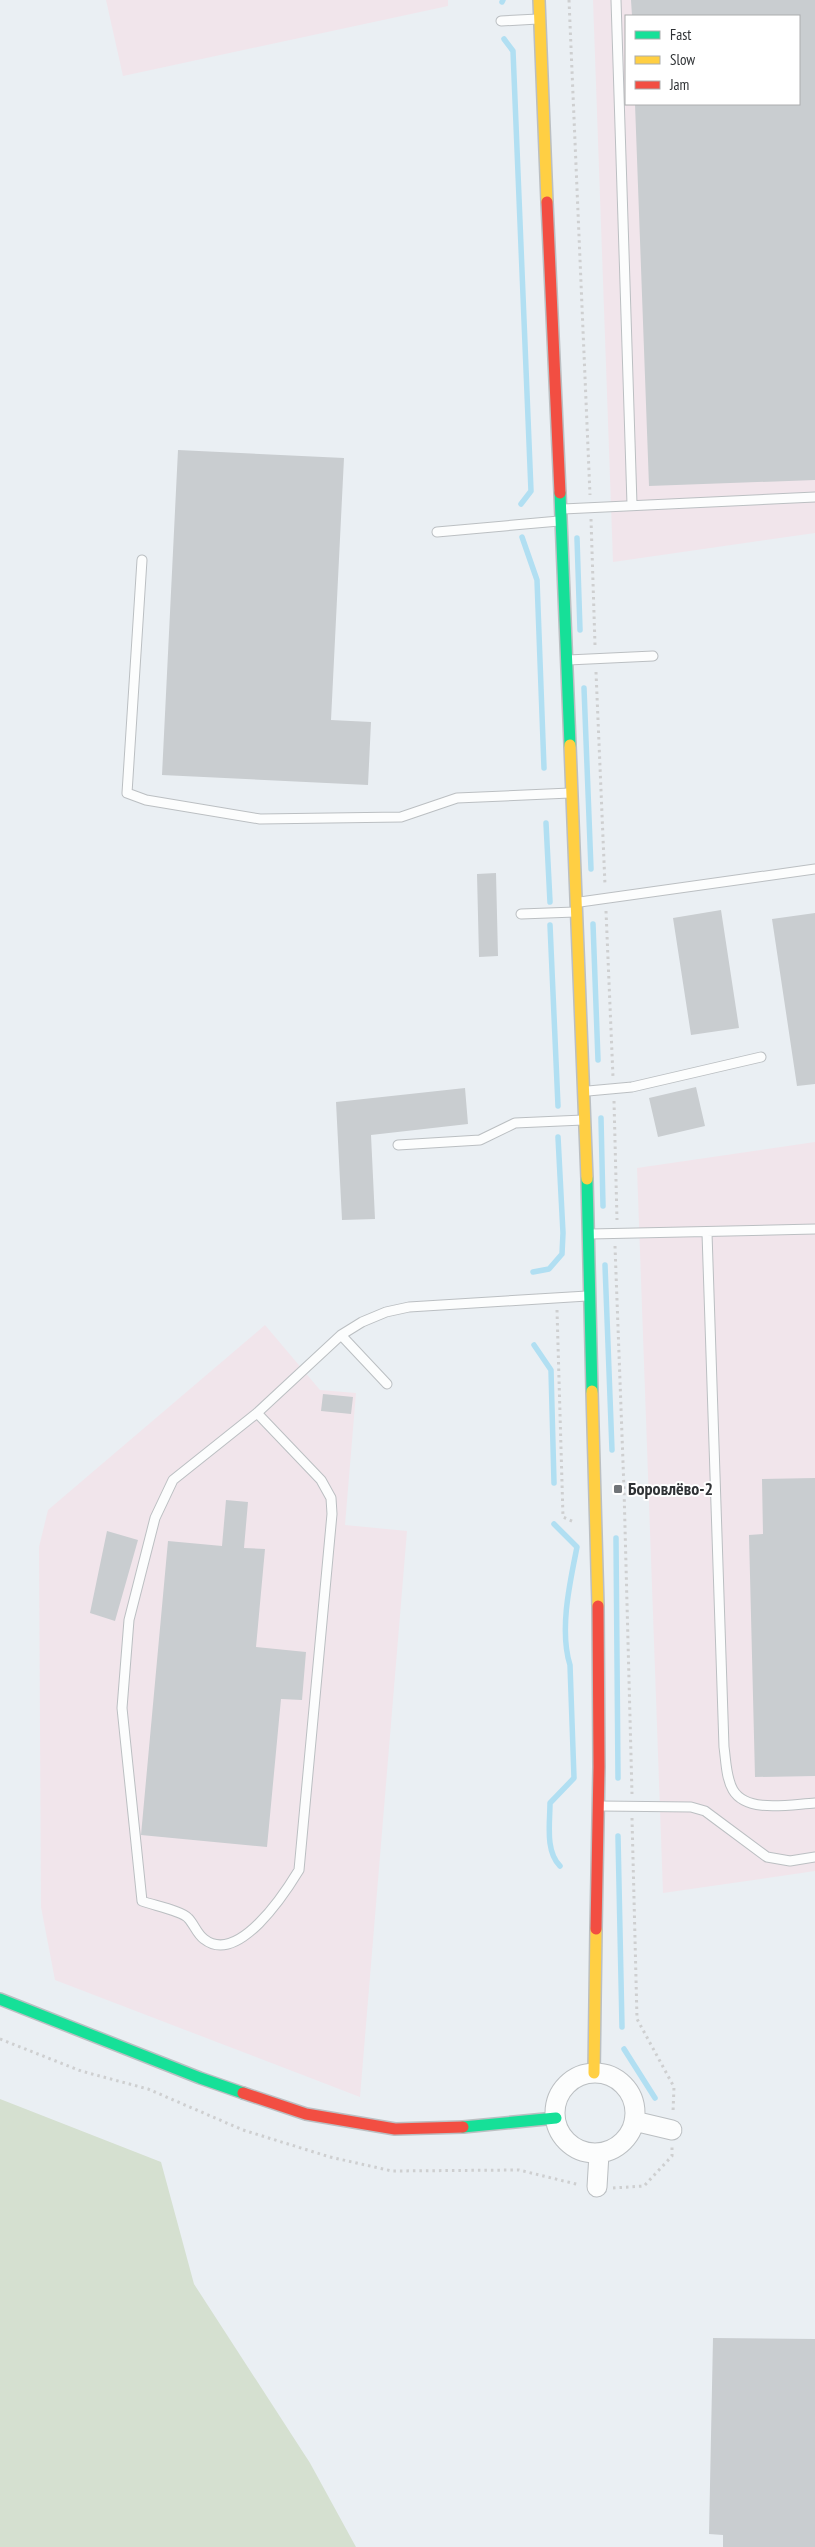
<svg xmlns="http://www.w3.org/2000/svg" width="815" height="2547" viewBox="0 0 815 2547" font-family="'PT Sans Narrow',sans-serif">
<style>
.industrial{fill:#f1e5eb;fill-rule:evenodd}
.green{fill:#d5e0d0}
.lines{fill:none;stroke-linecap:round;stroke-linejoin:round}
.stream{stroke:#b1dff2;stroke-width:5.5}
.building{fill:#c9cdd0}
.lane-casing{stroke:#bbbfc2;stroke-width:11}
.street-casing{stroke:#bbbfc2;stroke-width:21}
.fast-casing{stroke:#bbbfc2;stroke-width:14}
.slow-casing{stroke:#bbbfc2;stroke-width:14}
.jam-casing{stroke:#bbbfc2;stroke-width:14}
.path{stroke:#cecfd0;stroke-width:3;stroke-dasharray:2.5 4;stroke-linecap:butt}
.lane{stroke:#fcfdfd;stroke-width:9}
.street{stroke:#fcfdfd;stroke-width:19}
.fast{stroke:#16e098;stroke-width:11}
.slow{stroke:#ffcf43;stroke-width:11}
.jam{stroke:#f24e42;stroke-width:11}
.poi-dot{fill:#707478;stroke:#fff;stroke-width:2}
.labels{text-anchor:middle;stroke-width:4;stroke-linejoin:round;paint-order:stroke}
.poi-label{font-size:18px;font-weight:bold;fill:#2f3235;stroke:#fff;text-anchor:start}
</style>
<rect width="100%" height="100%" fill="#eaeff3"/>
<!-- industrial -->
<path class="industrial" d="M106 0H448V6L123 76Z
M593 0H815V533L613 562ZM626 16H799V104H626Z
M815 1142V1871L663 1893 637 1168Z
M265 1325 320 1390 356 1393 345 1525 407 1531 360 2097 55 1980 41 1907 39 1547 48 1510Z"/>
<!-- green -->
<path class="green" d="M0 2099 161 2162 194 2284 310 2463 356 2547H0Z"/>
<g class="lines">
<!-- stream -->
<path class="stream" d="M502 2 503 0
M504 39 513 51 531 491 521 504
M522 537 537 580 544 768
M577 538 580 630
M584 688 591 869
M546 823 550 902
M593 924 598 1060
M550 925 558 1106
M601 1118 603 1206
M605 1265 612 1450
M533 1272 549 1269 562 1254 563 1233 558 1137
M534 1345 551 1370 554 1483
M554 1524 577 1547C570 1582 559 1630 570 1665L574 1778 550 1803C550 1823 545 1851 560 1866
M616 1538 618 1778
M618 1836 622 2027
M624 2049 655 2098"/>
</g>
<!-- building -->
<path class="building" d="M631 0H815V480L649 486 635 104H799V16H632Z
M178 450 344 458 331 720 371 722 368 785 162 775Z
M496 873 498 956 479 957 477 874Z
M721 910 739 1028 691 1035 673 918Z
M815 913V1084L797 1086 772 919Z
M696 1087 705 1126 658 1137 649 1098Z
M465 1088 468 1124 371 1135 375 1219 342 1220 336 1102Z
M323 1394 353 1397 351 1414 321 1411Z
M815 1478V1776L755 1777 749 1535 763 1534 762 1479Z
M226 1500 248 1502 244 1548 265 1549 256 1647 306 1652 302 1700 281 1699 267 1847 141 1835 168 1541 222 1546Z
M107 1531 138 1540 115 1621 90 1613Z
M713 2338 815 2339V2547H723V2535L709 2534Z"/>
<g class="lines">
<defs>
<path id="lane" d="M616 0 632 504
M501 21 538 19
M563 509 815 497
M437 532 559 521
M142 560 127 793 146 800 260 819 401 817 457 798 570 793
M568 660 653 656
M580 902 815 869
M521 914 575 912
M588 1091 632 1087 761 1057
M398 1145 480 1140 515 1123 583 1120
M707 1233 724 1747C726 1761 726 1778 733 1790 747 1814 792 1804 815 1803
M590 1234 815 1229
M341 1335 387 1384
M257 1413 321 1480 331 1498 332 1514 299 1870C285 1893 238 1966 204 1939 197 1934 194 1924 188 1918 182 1911 152 1905 142 1901L122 1708 129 1620 155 1518 173 1480 257 1413 341 1335 362 1322 386 1312 409 1307 587 1296
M601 1806 691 1807 705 1811 767 1857 790 1861 815 1857"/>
<path id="street" d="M555 2113a40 40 0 1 1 80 0a40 40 0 1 1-80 0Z
M634 2121 672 2130
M597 2187 599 2154"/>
<path id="fast" d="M560 493 570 745
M587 1179 592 1391
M0 1999 200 2078 243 2093
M463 2127 556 2118"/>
<path id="slow" d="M539 0 547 202
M570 745 587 1179
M592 1391 598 1606
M594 2073 596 1929"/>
<path id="jam" d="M547 202 560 493
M596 1929 599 1767 598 1606
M243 2093 306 2114 395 2129 463 2127"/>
</defs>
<!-- lane casing -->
<use href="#lane" class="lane-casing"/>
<!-- street casing -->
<use href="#street" class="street-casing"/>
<!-- fast casing -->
<use href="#fast" class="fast-casing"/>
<!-- slow casing -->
<use href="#slow" class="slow-casing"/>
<!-- jam casing -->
<use href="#jam" class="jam-casing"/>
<!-- path -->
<path class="path" d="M569 0 590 495
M591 519 595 645
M596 672 605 885
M606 911 613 1077
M614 1101 617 1220
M615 1246 624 1489 632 1794
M557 1310 563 1517 574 1522
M632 1818 637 2019 674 2087 673 2112
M0 2039 81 2071 148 2089 243 2130 330 2157 392 2171 519 2170 580 2185
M613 2188 644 2186 672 2156V2146"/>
<!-- lane -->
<use href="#lane" class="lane"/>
<!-- street -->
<use href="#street" class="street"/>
<!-- fast -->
<use href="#fast" class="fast"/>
<!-- slow -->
<use href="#slow" class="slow"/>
<!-- jam -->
<use href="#jam" class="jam"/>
</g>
<!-- markers -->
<rect class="poi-dot" x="613" y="1484" width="10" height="10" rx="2.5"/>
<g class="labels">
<!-- poi labels -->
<g class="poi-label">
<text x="628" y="1495">Боровлёво-2</text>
</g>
</g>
<!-- legend -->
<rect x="625" y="15" width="175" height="90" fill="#ffffff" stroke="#acadae"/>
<rect x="635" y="31" width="25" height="8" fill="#16e098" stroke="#acadae"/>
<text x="670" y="40" font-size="15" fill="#2f3235">Fast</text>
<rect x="635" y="56" width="25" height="8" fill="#ffcf43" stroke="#acadae"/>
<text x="670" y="65" font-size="15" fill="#2f3235">Slow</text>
<rect x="635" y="81" width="25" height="8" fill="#f24e42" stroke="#acadae"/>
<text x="670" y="90" font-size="15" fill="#2f3235">Jam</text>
</svg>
